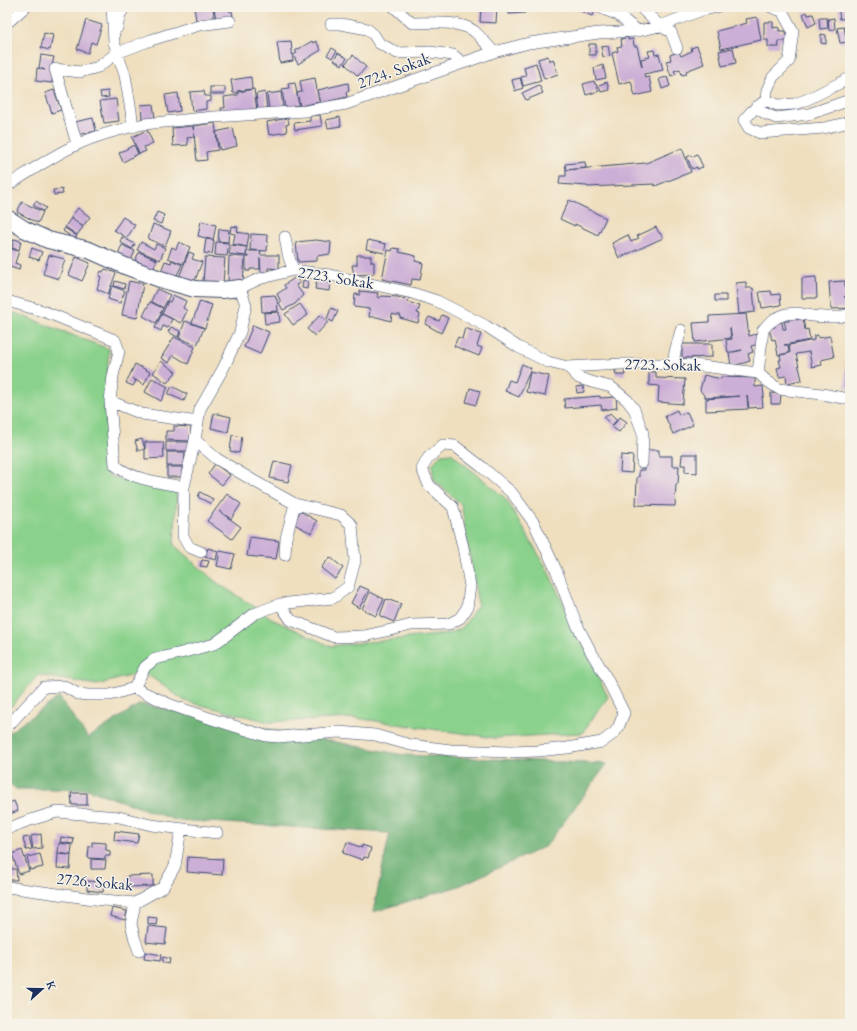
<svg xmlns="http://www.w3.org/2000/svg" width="857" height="1031" viewBox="0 0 857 1031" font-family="Cardo,serif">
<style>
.green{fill:#8ad18b;stroke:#528074}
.forest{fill:#6fb377;stroke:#45716a}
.building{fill:#ccafd6}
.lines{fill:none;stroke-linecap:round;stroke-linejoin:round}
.street-casing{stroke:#3b496d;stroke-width:12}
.secondary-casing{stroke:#3b496d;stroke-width:18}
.street{stroke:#fff;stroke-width:11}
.secondary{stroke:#fff;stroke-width:16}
.labels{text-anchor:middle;stroke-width:3;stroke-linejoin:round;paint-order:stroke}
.street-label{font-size:15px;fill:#1b2f5e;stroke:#f7f3e8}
</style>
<rect width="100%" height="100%" fill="#f7f3e8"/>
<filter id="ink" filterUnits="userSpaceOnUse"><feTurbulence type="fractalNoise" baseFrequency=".025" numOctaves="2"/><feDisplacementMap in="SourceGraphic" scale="8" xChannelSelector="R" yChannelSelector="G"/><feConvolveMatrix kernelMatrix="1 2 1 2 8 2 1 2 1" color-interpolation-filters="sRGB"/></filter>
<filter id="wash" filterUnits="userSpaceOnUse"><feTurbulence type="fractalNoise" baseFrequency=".012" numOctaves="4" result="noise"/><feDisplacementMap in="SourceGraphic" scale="16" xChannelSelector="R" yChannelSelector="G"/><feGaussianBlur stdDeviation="0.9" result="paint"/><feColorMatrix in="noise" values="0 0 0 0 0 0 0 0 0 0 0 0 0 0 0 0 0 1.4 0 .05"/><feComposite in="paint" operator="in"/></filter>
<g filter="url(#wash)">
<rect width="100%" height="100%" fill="#efdfbf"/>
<!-- green -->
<path class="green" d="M7 310 109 349 105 410 108 476 177 492 174 545 216 582 276 621 330 646 446 634 462 628 478 605 461 504 434 480 432 465 441 454 451 453 506 499 546 567 608 697 582 733 495 738 355 718 269 722 185 701 144 672 97 685 38 675 9 709 7 711Z"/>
<!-- forest -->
<path class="forest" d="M59 697 88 738 140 704 403 755 607 764 546 846 459 886 373 912 390 833 175 820 87 789H16L7 781V734Z"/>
<g id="blocks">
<!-- building -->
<path class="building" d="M194 7H213L214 18 196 20Z
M214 7H229V11H232L233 17 216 19Z
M481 7H497L496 23 480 22Z
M508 7H525V13L509 14Z
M576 7H596L599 9 598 12 595 11 592 16 576 9Z
M838 7H849L850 18 840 19Z
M807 12 808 15 813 14 816 23 808 27 803 14Z
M757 17 761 40 721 49 717 31 747 23 746 19Z
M819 18H827L828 28 820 29Z
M834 18 835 29 829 30 828 19Z
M86 20 102 25 96 44 91 42 88 53 77 49Z
M764 22H773V28L779 27V31H786L787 41H778L779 47H768V40H764Z
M844 27 847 42 840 43 837 28Z
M44 33 53 35 50 50 41 48Z
M821 34 826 35V44L821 43Z
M628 37V40L633 39 634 46H637L642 67 641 59 650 57 648 51 654 50 655 55 659 54 663 70 644 74 645 78 649 77 652 92 635 96 631 81 619 84 612 53 618 51 617 47 622 46 621 39Z
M291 41 293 61 280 63 277 42Z
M312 41 313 43 316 41 321 50 298 64 293 55 297 53 295 51Z
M589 44H596V55H589Z
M608 46 610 56 603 57 601 47Z
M697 46 704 64 686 71 687 74 682 75 680 69 674 71 676 74 671 76 666 61 671 60 670 55 679 52 681 56 692 51 691 48Z
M332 48 337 51 332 58 327 55Z
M733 48 736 63 722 66 719 51Z
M338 53 347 58 342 65 334 60Z
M41 55 54 57 51 70 53 71 52 83 36 81 37 68 45 70 39 68Z
M353 55 366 67 358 76 345 64Z
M548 56 549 61 553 59 558 74 544 79 538 59Z
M536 63 541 81 523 86 521 77 526 76 524 67Z
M603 65 606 78 596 80 594 68Z
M251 77 252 89 237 91V93H233L231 80Z
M667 77 670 86 662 89 659 79Z
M315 78 319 102 300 106 297 93 302 92 300 81Z
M520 78 523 88 515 91 512 80Z
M594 81 595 84H596L599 91 586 95 583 84Z
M607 82 609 90 601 92 599 85Z
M295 83 299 105 285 108 282 89 289 88 288 84Z
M348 83 349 91 346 92 347 97 321 103 318 90Z
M539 85 543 93 526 100 522 93Z
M210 87H225V94H210Z
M254 89 257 110 222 114 221 108H225L224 97 238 95V92Z
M54 90 61 110 52 113 45 93Z
M108 91 109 97 101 98 100 92Z
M204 91 205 96H211V101L206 102V109L192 111 190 92Z
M265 92 267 109 258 110 256 94Z
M281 92 283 107 269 109 267 94Z
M178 93 180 111 168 113 165 95Z
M116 99 119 121 104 123 100 101Z
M153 104 155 118 142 119 141 105Z
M320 115 322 126 295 130 294 123 310 121V116Z
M340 117 341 126 328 128 326 120Z
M93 118 96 131 78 135 75 122Z
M288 118 289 124 286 125 287 132 269 135 267 122Z
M215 123 218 150 206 152 207 160 197 161 193 126Z
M193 126 194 137 187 138 188 145 173 146 172 128Z
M233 128 237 146 220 150 216 132Z
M147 130 153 143 144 147 146 151 139 154 132 137Z
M134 145 138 154 123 162 119 153Z
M682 148 691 172 655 186 654 184 588 187 587 186 559 184 560 176H566V170L646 163Z
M697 154 703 167 697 169V167L692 169 687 157 691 155 692 157Z
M585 162 586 168 566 170 565 164Z
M62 189 63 194 54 195 53 190Z
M569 200 606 218 598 235 575 224V226L560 219Z
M36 201 46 208 43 211 33 205Z
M22 202 43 212 38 223 17 212Z
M78 208 90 217 83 226 71 217Z
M157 212 164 215 161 224 153 221Z
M123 217 135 225 127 238 114 230Z
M71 218 83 227 77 235 65 227Z
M201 221 216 225 213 240 198 236Z
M153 224 171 231 165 246 148 239Z
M231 226 238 227 237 232 249 234 247 247 233 244 235 234 230 233Z
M656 227 659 233H660L663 238 619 258 612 243 628 235 631 242 639 238 637 236Z
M65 228 77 236 73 242 67 239 69 235 63 231Z
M219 229 229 230 228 242 218 241Z
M251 234 268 235 267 251 250 250Z
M122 237 135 244 132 249 120 242Z
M14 239 21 241 19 250 12 248Z
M206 239 214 240 212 254 204 253Z
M316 240 331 242 330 254 317 256V261L298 262 296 242Z
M368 240 386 244 384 253 366 249Z
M141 242 154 249 156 244 165 248 160 260 137 250Z
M179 242 190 247 183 264 168 258 172 247 176 249Z
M216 242 229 243 227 256 215 255Z
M122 245 135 251 130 263 117 256Z
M231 245 247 247 246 256 229 254Z
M32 248 42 252 39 260 29 257Z
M393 248 400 249 399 252 416 256 415 261 423 263 420 280 412 279 411 285 382 279 388 250 392 251Z
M11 249 19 251 15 263 20 265 19 270 7 266V261Z
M247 251H261L260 255H279V269L268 268V272H261L260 258V269H250V271H246V257H249L246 256Z
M139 252 157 260 151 273 133 265Z
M189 252 194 254 192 259 202 262 194 283 179 277Z
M49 255 65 259 59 279 43 274Z
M357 255H364V256H371V262H374V274L354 275 352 265H357Z
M229 256 245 257 243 283 228 282Z
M76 257 90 263 82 281 69 275Z
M205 257 225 258 223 283 203 282Z
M172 260 182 265 176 277 160 274 165 261 171 263Z
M105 269 116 273 108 294 97 289 101 277 99 276 101 271 103 272Z
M296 277 300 283 296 285 303 295 295 304 283 310 279 303 281 302 277 294 286 288 284 285Z
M816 277 817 298H802V278Z
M303 280 308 281 307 289 302 288Z
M317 280 330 283 329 291 315 289Z
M115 281 125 284 124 289 114 286Z
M129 281 143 284 137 318 122 315Z
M845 281V286H848L849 296 844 297H850V308L831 309 829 282Z
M746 282V288H753L755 312 739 314 736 283Z
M112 286 125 291 120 303 108 299Z
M157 289 170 295 163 308 151 301Z
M360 291 378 293 377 297 379 298 382 296 398 297 404 299 405 296 409 298 408 302 420 306 417 313 420 314 418 323 400 318 401 315H396L392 314 391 321 377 317H369L370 309 354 307 355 294 360 295Z
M771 291 772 295 780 294 781 305 762 308 759 292Z
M173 295 186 301 183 308 187 311 181 323 162 314 168 301 170 302Z
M275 295 276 299H277L278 311 262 312 261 296Z
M715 295H726V301H715Z
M200 301 212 305 205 328 192 323Z
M150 302 163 308 161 313 160 312 161 314 156 323 143 316Z
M300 304 308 315 293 325 285 314Z
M331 308 338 311 333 322 327 319Z
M279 312 280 322 265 324 264 313Z
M162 314 172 319 168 328 163 326 161 331 155 328Z
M746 314 749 336 757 334 759 344 751 346 753 352 748 354 750 361 744 363 731 366 729 353 742 350 728 353 726 340 732 339 730 328 731 338 695 342 693 323 709 322V316Z
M320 315 328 322 315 336 307 329Z
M442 315 448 318 441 333 425 324 429 317 439 321Z
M796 318V320L803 318 805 330 808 329 810 340 784 345H788L789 353 778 355 775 339 772 340 769 328 775 327 774 323 782 322 783 329H786L784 321H789V319Z
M185 321 204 328 197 345 179 338Z
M253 325 269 332 260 354 244 347Z
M171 327 180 331 178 337 168 332Z
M465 328 481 334 477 346 482 348 479 356 454 346 458 337 462 339Z
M818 335V338L830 336 834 357 821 360 822 365 812 367 809 352 796 354 802 380 787 383 786 376 779 377 777 368 781 367 779 360H781L780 355 790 353 789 345 814 340V336Z
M174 337 195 347 188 364 173 355 169 363 161 358Z
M682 344H712V357L682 358Z
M846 353H850V388L845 387Z
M161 361 176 372 167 383 153 373Z
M135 364 150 372 144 385 132 378 136 381 133 386 126 383Z
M522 364 531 368 519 397 505 391 509 380 515 382Z
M624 369 625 375H616L615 370Z
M530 372 549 376 545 396 526 392Z
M649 372H656V378L685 379 683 404 658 402 659 386 649 385Z
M704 375 721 379V377L755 378V387L763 386 764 397H762L763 407 749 408 747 395 748 409 706 411V399L740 396 706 398 700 390Z
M152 378 168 387 161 401 145 392Z
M172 386 187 394 184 401 168 394Z
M583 386 584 392 577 393 576 387Z
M470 388 480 391 476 405 466 402Z
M771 393 781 394 780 404H771Z
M600 396V398L616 397 617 408 602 410 601 405 565 408 564 399Z
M677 410 679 415 687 412 693 425 673 434 665 416Z
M214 413 231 417 228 432 211 428Z
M610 413 617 420 612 425 604 418Z
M620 417 627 422 619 432 612 427Z
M174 426 191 427 190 441 166 440V431H174Z
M232 435 242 437 239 453 230 451Z
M142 439 145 449 138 451 135 441Z
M145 442H163L164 458 145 459Z
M166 442H190V451H166Z
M646 450H659V456H672V466H679L678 484H676L675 506 636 505 637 477H639V470H645Z
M167 452H185L184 466H167Z
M682 454H697V473L685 472V465H681Z
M621 455 633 456 632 473 620 472Z
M274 461 292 465 288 482 270 478Z
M215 464 230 475 222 485 208 474Z
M167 467H182V477H167Z
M200 492 213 499 211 504 198 497Z
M227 494 241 504 231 519 219 511 241 527 232 539 207 521Z
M300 511 317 521 311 533 294 524Z
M250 537 279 541 276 559 247 556Z
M208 548 218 551 216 560 205 557Z
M220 551 235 554 231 569 217 566Z
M330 557 343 568 335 579 321 568Z
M202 560 209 561 207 567 200 566Z
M360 586 369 590 359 608 351 603Z
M370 592 384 599 376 616 362 609Z
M386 599 401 604 394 622 380 616Z
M71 793H87V805H72Z
M14 801 18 811 7 815V804Z
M115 831 139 834 137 843 114 840Z
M41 834 42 848 33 849 31 836Z
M29 837 32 849 26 850 23 838Z
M61 837 74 839 73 844 60 842Z
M92 842 106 843V850L110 851V856H105V859L88 858 89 846 92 847Z
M347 842 362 848V845L371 848 368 858 364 857 363 860 343 853Z
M59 843 72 845 71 855 58 853Z
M22 850 29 871 19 874 12 854Z
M40 854 43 867 30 870 27 857Z
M58 854 71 855 70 869 57 868Z
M188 857 223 859 222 875 187 872Z
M91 859 106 860 105 869H91Z
M7 869H16L17 880H7Z
M153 875V886L127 887V876Z
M87 881 104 882 103 892 87 890Z
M112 908 127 911 125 920 110 916Z
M148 917 157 918 156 925 148 924Z
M148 926 167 928 165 944 146 942Z
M145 952 161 955 160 961 144 959Z
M163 957 170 959 169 964 162 962Z"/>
</g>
</g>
<g filter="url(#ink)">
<use href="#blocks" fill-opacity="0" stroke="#3b496d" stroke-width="1"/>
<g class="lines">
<defs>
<path id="street" d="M112 7 114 42 117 53 125 75 131 111 133 127
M394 7 412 23C430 23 458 20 474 31 481 37 487 45 494 52
M640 7 660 26 671 32 677 48
M771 7 782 11 793 31 789 61 773 77 767 90 766 100 777 105 795 104 808 99 850 78
M603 9 618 15 638 31
M7 23 25 7
M331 24H341L367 29 374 35 379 43 397 53 430 52 453 55 463 63
M117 28 120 14 125 7
M766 100 752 111 744 120 749 128 760 133 824 128 850 122
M756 107 766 114 776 118 809 114 850 100
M77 144 55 69 80 72 98 67 117 53 151 40 199 25 230 21
M7 186C29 172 52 156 76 145 97 135 121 129 144 124L214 117 306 111 346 104 494 52 529 43 599 33 638 31 660 26 702 10 717 7
M285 237 288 254 293 270
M7 301 43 311 115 340 119 351 113 376 110 401 115 465C132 480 163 483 184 487
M673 364 675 352 681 330
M568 367 579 378 595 383 611 387 627 400 634 409 643 433 642 463
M758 373 763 330 768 324 776 318 786 314 797 313 812 316 825 317H839L850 314
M110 401 142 414 198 422
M195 440 184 487 183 536 189 547 201 552
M285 555 286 538 295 504
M134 688 171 705 215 720 266 736 279 737 339 732 375 735 389 739 411 745 451 750 510 752 538 751 567 748 602 742 614 733 618 728 624 713 606 677 590 650 576 623 557 572 534 523 512 493 482 467 455 446 443 445 428 458 422 469 429 485 453 507 463 547 470 586 467 608 460 618 449 624 411 625 395 629 364 636 334 637 291 620 280 604
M7 727 44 687 64 686 78 694 88 695H110L134 688 145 667 155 659 181 653 214 644 228 634 254 614 280 604 333 598 348 587 355 561 352 525 341 515 295 504 254 481 217 459 195 440 200 409 224 367 240 332 246 305 240 288 259 279 293 270 330 275 412 293 437 301 486 326 518 347 548 362 568 367 621 364H667L694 365 758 373 767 381 779 389 822 394 843 398H850
M7 829 27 821 57 812 119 817 151 825 217 833
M7 887 94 899 135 903 163 887 175 866 181 829
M135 903 131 924 135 940 139 951"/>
<path id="secondary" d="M7 218 24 229 48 240 89 250 125 266 160 279 195 289 222 290 240 288"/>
</defs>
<!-- street casing -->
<use href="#street" class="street-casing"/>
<!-- secondary casing -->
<use href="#secondary" class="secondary-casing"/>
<!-- street -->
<use href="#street" class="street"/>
<!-- secondary -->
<use href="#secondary" class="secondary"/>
</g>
</g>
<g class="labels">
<!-- street labels -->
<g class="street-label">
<text transform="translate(394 71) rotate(-20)" y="5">2724. Sokak</text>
<text transform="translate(336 278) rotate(9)" y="5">2723. Sokak</text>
<text transform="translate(663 365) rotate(1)" y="5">2723. Sokak</text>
<text transform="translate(95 882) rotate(5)" y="5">2726. Sokak</text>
</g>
</g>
<!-- margin -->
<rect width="857" height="1031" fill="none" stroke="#f7f3e8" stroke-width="24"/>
<!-- north arrow -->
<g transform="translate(42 989) rotate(69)" stroke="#f7f3e8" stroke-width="3" paint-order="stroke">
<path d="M0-3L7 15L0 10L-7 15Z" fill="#1b2f5e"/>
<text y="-6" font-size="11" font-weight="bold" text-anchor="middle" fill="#1b2f5e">K</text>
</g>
</svg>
